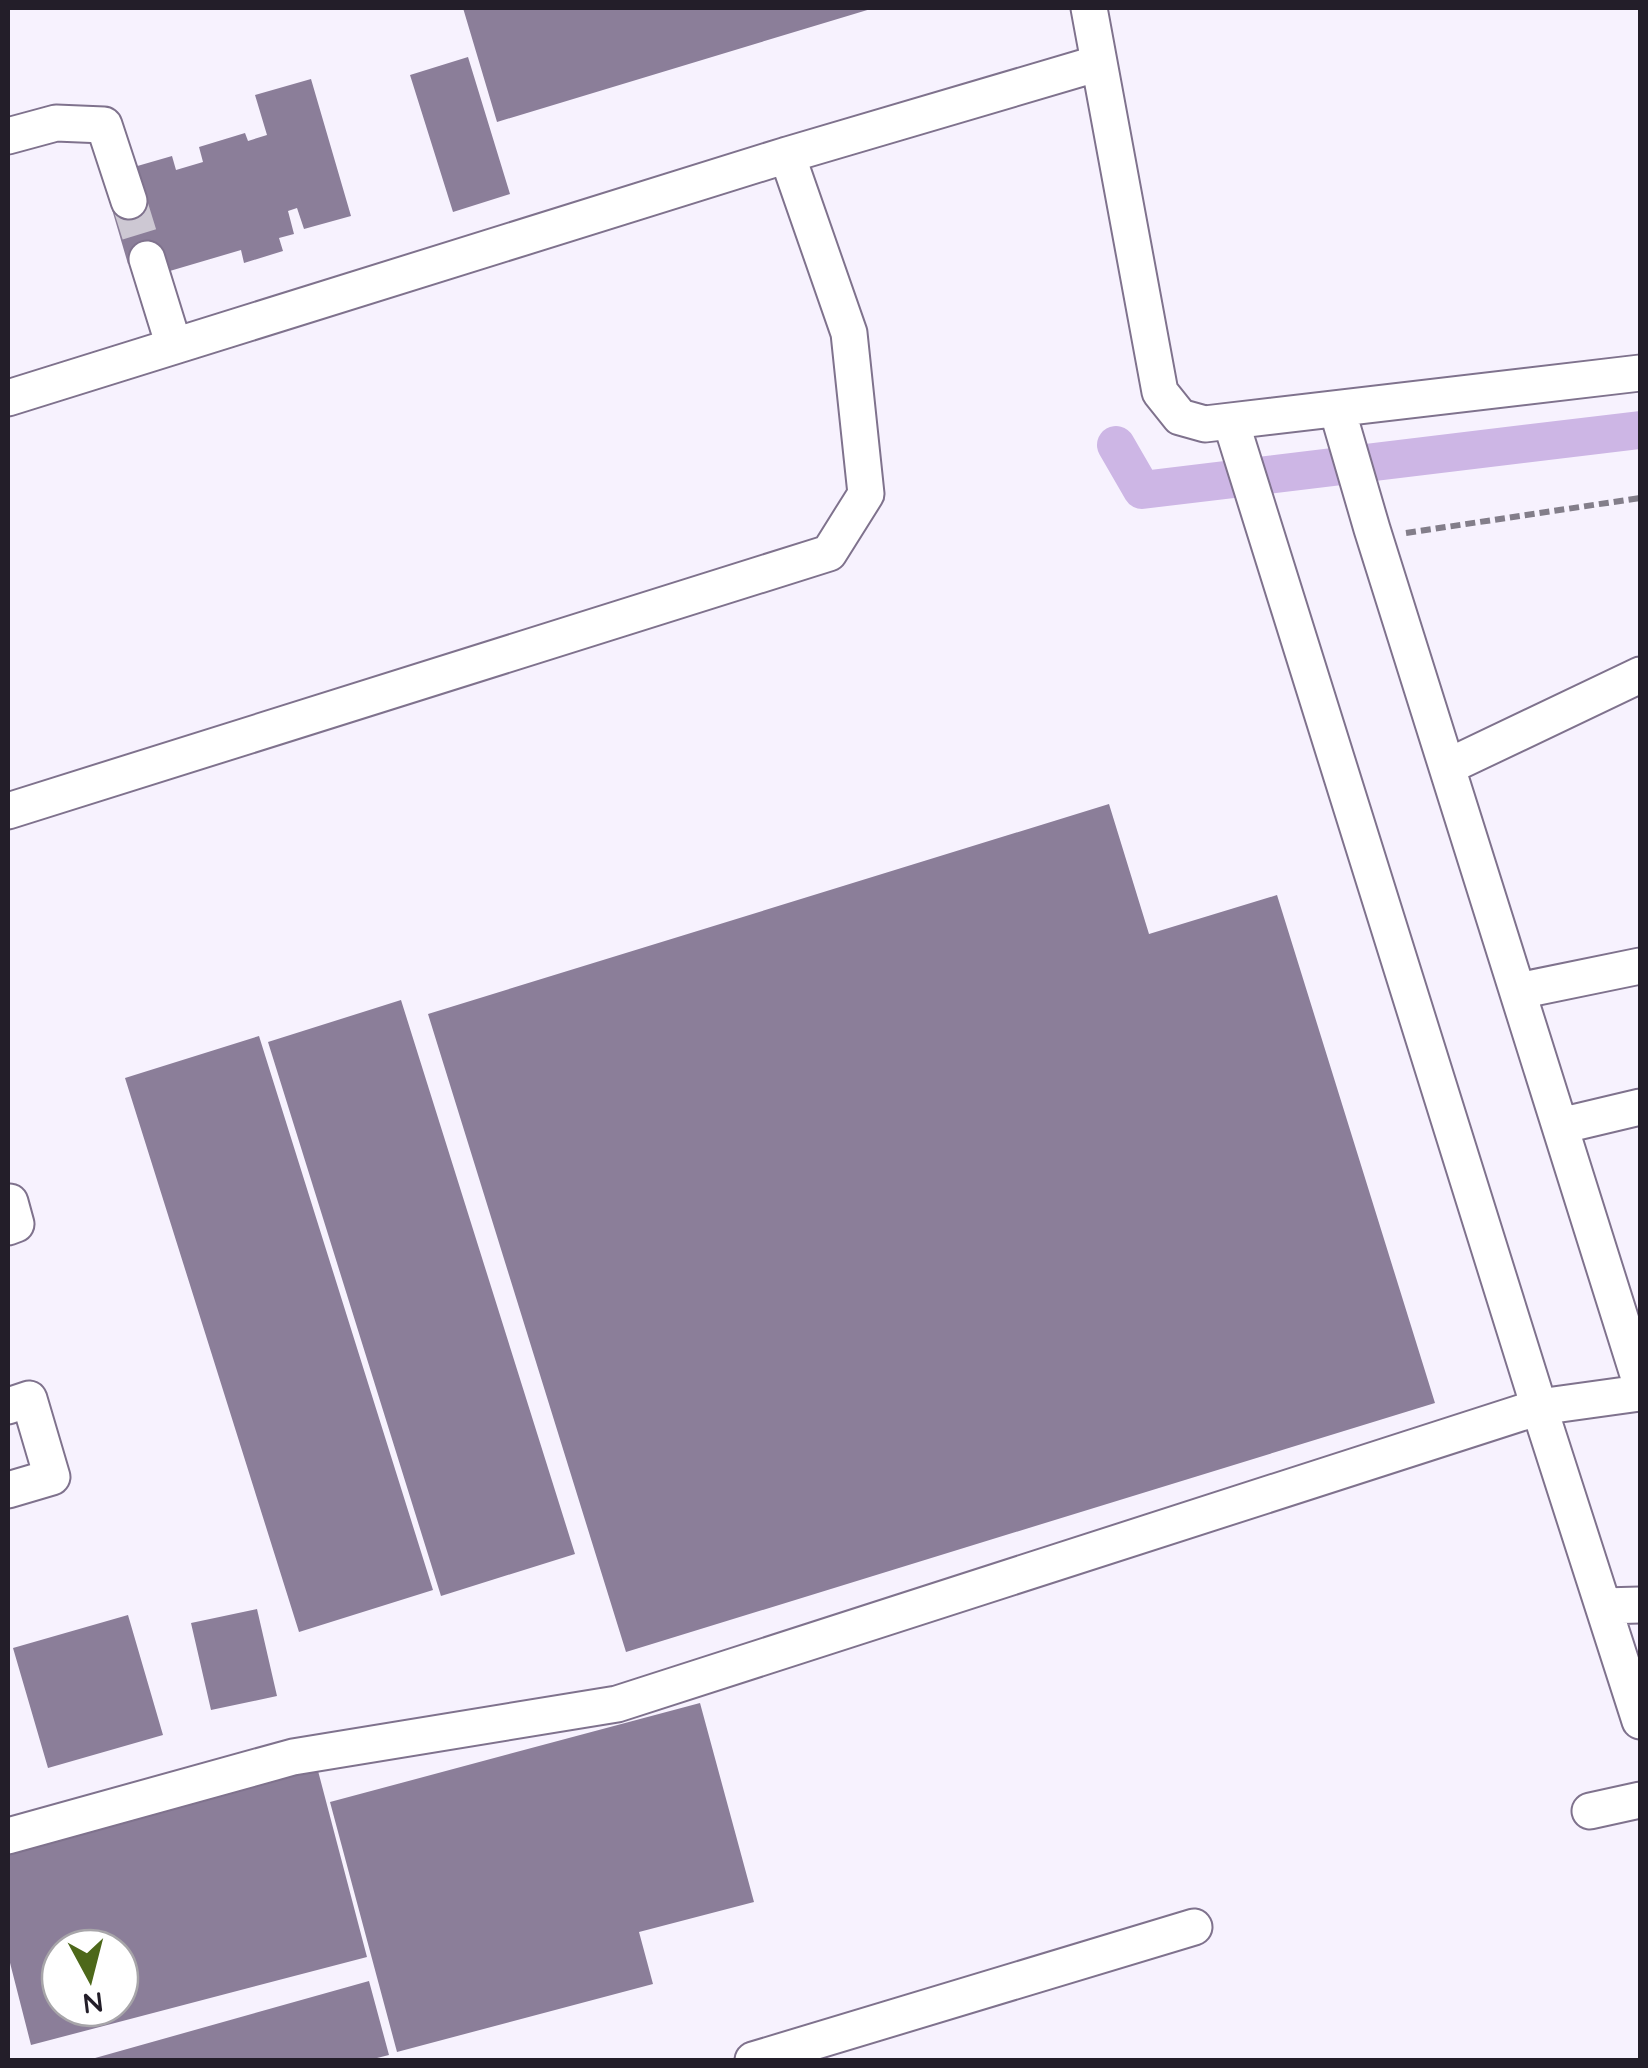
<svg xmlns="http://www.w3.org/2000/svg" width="1648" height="2068" viewBox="0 0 1648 2068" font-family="Quicksand,sans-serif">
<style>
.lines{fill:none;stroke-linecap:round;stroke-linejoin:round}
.canal{stroke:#cdb6e5;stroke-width:38}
.building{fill:#8b7e99;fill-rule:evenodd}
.minor-tunnel{stroke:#cdc8d3;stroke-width:35;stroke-dasharray:35 18;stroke-linecap:butt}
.minor-casing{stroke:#7f728d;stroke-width:39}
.path{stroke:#837e8a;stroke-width:6;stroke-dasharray:10 5;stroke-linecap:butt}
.minor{stroke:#fff;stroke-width:35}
</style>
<rect width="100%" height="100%" fill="#f7f2fe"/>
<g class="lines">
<!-- canal -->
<path class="canal" d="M1116 445 1142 490 1640 430"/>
</g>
<!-- building -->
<path class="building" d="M463 8H874L497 122Z
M468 57 510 194 453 212 410 75Z
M311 79 351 216 304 229 297 208 288 211 294 234 279 238 283 251 244 263 241 250 163 273 158 255 128 264 111 206 135 199 127 169 172 156 176 170 203 162 199 147 245 133 248 141 267 135 255 95Z
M1109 804 1149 934 1277 895 1435 1403 626 1652 428 1014Z
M401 1000 575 1554 441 1596 268 1042Z
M259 1036 433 1590 299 1632 125 1078Z
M257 1609 277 1696 211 1710 191 1623Z
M128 1615 163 1735 48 1768 13 1648Z
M700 1703 754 1902 639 1932 653 1984 397 2052 330 1802Z
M317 1767 367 1957 31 2045 8 1955V1854L60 1840 64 1833ZM60 1948H120V2008H60Z
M369 1981 389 2055 369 2060H88Z"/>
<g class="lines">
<!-- minor-tunnel -->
<path class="minor-tunnel" d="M129 201 147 259"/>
<defs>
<path id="minor" d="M1089 8 1160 392 1180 417 1205 424 1640 373
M8 136 56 123 104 125 129 201
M147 259 174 346
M8 398 787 155 1099 63
M1337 409 1372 529 1640 1381
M1231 422 1539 1407 1640 1721
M1447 767 1640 675
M8 811 829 553 866 494 849 333 787 155
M1518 991 1640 966
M1560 1126 1640 1107
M8 1227 16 1224 10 1202
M8 1406 29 1399 52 1477 8 1490
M1603 1606 1640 1605
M1590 1811 1640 1800
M8 1836 293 1757 617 1704 1539 1407 1640 1393
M753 2060 1194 1927"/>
</defs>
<!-- minor casing -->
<use href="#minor" class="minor-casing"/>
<!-- path -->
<path class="path" d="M1406 533 1640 498"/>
<!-- minor -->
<use href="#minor" class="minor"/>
</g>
<!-- border -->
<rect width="1648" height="2068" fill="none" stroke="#231e29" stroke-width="20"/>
<!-- north arrow -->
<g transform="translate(90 1978) rotate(173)"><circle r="48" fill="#ffffff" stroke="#a7a5a9" stroke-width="2.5"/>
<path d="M0-8L18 38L0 25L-18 38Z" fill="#4d681a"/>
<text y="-15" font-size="28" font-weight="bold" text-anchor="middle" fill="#231e29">N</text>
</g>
</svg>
